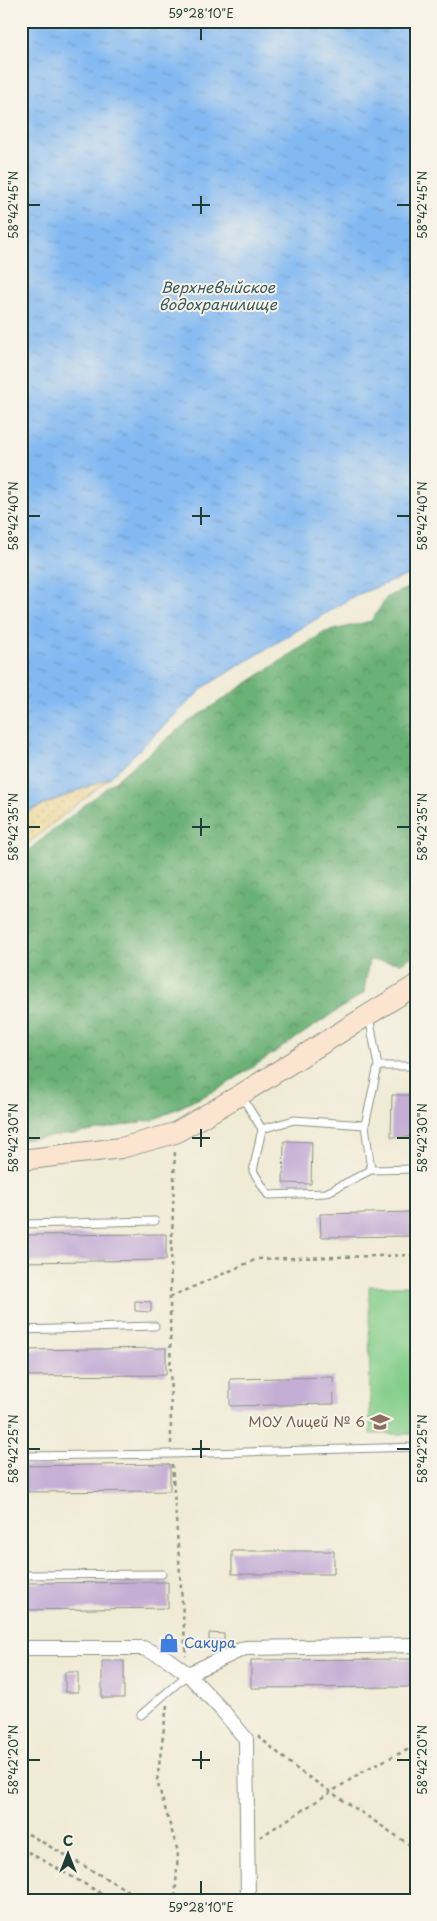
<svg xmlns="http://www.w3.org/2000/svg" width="437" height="1921" viewBox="0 0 437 1921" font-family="'Playpen Sans',sans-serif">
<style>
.forest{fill:url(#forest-crowns);stroke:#457755}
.sand{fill:url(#sand-dots);stroke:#868c69}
.park{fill:#84ce8a;stroke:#52865f}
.water{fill:url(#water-ripples);stroke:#517b93}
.building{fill:#c5aed6}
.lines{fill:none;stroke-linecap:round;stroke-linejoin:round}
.lane-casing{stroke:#889484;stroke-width:9}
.street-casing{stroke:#889484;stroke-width:16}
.secondary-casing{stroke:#889484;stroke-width:22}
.path{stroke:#889484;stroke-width:2.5;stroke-dasharray:4 4;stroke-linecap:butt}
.lane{stroke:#fff;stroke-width:7}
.street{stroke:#fff;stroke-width:14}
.secondary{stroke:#fce5d0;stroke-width:20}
.ticks{fill:none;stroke:#1f3d34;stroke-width:2}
.labels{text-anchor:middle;stroke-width:4;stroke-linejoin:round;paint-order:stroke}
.education-label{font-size:14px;fill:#785e54;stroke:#f7f3e8;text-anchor:end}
.shop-label{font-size:14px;fill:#366cbe;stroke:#f7f3e8;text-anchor:start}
.water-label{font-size:15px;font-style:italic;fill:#385c64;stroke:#f7f3e8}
.neatline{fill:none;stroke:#1f3d34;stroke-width:2}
.ticks-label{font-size:12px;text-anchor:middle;fill:#1f3d34}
</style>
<defs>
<pattern id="forest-crowns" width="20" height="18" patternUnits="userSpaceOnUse" patternTransform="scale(1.25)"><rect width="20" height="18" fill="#6bb176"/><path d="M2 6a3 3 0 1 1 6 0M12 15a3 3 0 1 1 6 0" fill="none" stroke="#579162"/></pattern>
<pattern id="sand-dots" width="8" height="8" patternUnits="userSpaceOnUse" patternTransform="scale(1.25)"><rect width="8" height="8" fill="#eeda9e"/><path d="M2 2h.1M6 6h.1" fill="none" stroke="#ccbc89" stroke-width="1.8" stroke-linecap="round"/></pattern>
<pattern id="water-ripples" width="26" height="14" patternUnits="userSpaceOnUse" patternTransform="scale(1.25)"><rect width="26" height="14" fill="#83b9f2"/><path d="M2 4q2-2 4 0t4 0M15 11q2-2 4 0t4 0" fill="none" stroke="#6b98c5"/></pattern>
</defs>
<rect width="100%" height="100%" fill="#f7f3e8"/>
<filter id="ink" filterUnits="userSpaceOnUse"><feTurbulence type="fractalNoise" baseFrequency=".02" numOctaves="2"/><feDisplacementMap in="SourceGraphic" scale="10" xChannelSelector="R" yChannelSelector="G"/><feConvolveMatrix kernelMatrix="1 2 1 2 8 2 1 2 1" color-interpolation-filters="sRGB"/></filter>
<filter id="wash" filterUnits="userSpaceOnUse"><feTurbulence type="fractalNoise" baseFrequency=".0096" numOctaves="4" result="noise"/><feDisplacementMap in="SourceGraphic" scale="20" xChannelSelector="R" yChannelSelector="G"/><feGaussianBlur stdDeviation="1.12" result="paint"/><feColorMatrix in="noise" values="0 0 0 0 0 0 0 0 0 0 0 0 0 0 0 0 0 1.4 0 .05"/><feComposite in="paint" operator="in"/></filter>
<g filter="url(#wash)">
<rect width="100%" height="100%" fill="#f0ebd5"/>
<!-- forest -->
<path class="forest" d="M416 584V954L401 963 369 960 364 993 221 1088 153 1120 75 1134 21 1140V856L188 722 267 670 325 632 371 621 387 597Z"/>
<!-- sand -->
<path class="sand" d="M111 777 21 849V814Z"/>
<!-- park -->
<path class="park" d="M369 1286H416V1434H370Z"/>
<!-- water -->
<path class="water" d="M21 21H416V572L354 596 204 687 111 777 21 814Z"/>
<g id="blocks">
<!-- building -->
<path class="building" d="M392 1095H416V1137H391Z
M284 1141 312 1142 311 1184 283 1183Z
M416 1212V1236L321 1237 320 1214Z
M166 1234V1260L21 1262V1235Z
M135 1301 151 1302V1312L135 1311Z
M166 1348V1375L21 1376V1350Z
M333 1377 334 1404 230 1406V1379Z
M170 1464V1491L21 1492V1466Z
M232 1551H334V1574H232Z
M168 1582V1608L21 1610V1583Z
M209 1633 224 1634V1645L209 1644Z
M416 1659V1687L251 1688V1660Z
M102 1661H124V1698H102Z
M65 1672H78V1692H65Z"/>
</g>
</g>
<g filter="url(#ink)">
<use href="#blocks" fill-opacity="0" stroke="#889484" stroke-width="1"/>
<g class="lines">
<defs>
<path id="lane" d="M378 1066H416
M242 1097 262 1129 253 1171 268 1195 326 1193 371 1170 416 1169
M365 1125 378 1066 369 1016
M262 1129 294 1120 365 1125 371 1170
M21 1224 155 1221
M21 1330 155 1326
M21 1456 171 1454 416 1447
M21 1575 162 1574
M141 1715 188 1674"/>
<path id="street" d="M21 1648H143L166 1658 188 1674 222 1710 246 1739 248 1900
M188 1674 245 1648 416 1645"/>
<path id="secondary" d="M21 1160 121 1148 175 1133 240 1095 416 985"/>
</defs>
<!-- lane casing -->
<use href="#lane" class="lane-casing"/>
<!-- street casing -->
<use href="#street" class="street-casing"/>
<!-- secondary casing -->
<use href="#secondary" class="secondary-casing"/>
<!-- path -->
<path class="path" d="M170 1297 257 1259 416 1255
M171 1444 170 1297 175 1149
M172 1464 186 1656
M167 1705 157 1781 178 1852 175 1900
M258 1736 298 1770 416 1849
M21 1830 144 1900
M260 1837 372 1766 416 1746
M21 1848 113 1900"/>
<!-- lane -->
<use href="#lane" class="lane"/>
<!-- street -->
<use href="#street" class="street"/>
<!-- secondary -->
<use href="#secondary" class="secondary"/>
</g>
</g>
<!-- ticks -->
<path class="ticks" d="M201 28V40M201 196V214M28 205H40M192 205H210M397 205H410M201 507V525M28 516H40M192 516H210M397 516H410M201 818V836M28 827H40M192 827H210M397 827H410M201 1129V1147M28 1138H40M192 1138H210M397 1138H410M201 1440V1458M28 1449H40M192 1449H210M397 1449H410M201 1751V1769M28 1760H40M192 1760H210M397 1760H410M201 1881V1894"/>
<!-- icons -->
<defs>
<symbol id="school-bare" viewBox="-9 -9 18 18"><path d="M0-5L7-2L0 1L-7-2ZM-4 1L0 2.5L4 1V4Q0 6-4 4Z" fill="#8d6e63" stroke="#f7f3e8" stroke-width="2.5" paint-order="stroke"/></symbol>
<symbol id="shop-bare" viewBox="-9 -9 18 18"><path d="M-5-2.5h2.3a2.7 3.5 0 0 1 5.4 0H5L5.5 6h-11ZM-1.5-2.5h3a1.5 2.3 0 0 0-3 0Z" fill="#3f7fe0" stroke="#f7f3e8" stroke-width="2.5" paint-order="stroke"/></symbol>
</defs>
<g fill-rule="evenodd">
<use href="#school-bare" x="366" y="1408" width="28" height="28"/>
<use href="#shop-bare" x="155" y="1629" width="28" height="28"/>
</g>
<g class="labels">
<!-- education labels -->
<g class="education-label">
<text x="365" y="1427">МОУ Лицей № 6</text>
</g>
<!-- shop labels -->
<g class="shop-label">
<text x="184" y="1648">Сакура</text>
</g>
<!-- water labels -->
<g class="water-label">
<text x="218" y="293">Верхневыйское<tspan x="218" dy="17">водохранилище</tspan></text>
</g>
</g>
<!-- margin -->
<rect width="437" height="1921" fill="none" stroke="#f7f3e8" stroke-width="55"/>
<!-- north arrow -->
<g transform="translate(68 1854)" stroke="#f7f3e8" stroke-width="4" paint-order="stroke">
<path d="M0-4L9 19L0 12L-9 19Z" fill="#1f3d34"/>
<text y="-8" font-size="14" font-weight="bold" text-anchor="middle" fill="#1f3d34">С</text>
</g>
<rect x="28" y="28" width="382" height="1866" class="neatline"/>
<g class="ticks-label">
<text x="201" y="18">59°28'10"E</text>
<text transform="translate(14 205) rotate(-90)" y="4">58°42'45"N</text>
<text transform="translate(423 205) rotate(-90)" y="4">58°42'45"N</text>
<text transform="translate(14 516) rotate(-90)" y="4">58°42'40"N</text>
<text transform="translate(423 516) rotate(-90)" y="4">58°42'40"N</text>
<text transform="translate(14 827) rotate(-90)" y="4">58°42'35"N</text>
<text transform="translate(423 827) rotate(-90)" y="4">58°42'35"N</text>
<text transform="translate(14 1138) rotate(-90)" y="4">58°42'30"N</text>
<text transform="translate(423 1138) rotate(-90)" y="4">58°42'30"N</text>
<text transform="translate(14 1449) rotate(-90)" y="4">58°42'25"N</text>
<text transform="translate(423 1449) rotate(-90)" y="4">58°42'25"N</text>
<text transform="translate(14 1760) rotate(-90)" y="4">58°42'20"N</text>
<text transform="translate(423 1760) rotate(-90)" y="4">58°42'20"N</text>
<text x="201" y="1912">59°28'10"E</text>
</g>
</svg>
